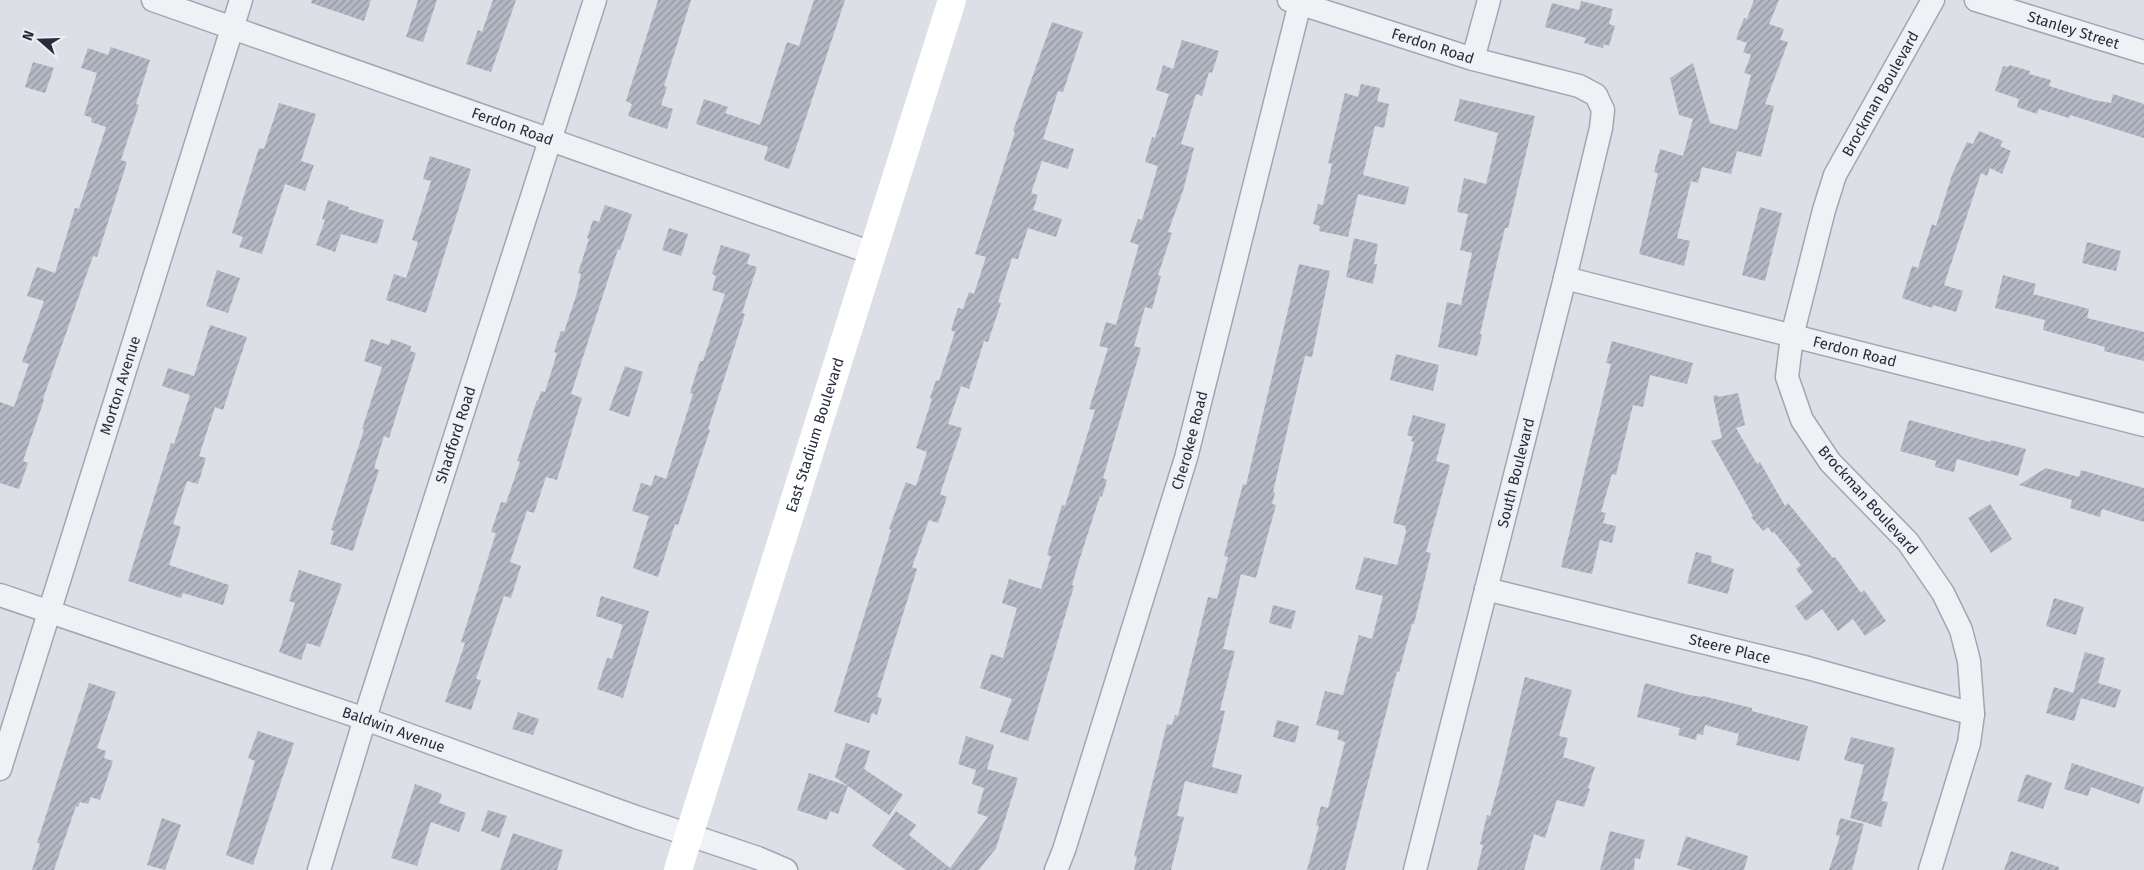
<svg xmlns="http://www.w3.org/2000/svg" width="2144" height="870" viewBox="0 0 2144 870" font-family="'Fira Sans',sans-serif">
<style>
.building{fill:url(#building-hatch)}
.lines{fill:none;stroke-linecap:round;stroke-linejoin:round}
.minor-casing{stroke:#a2a6b1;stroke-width:25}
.minor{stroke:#eff1f5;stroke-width:22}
.secondary{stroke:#fff;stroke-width:28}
.labels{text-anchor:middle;stroke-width:4;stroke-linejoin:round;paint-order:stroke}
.street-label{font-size:15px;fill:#262c3d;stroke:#eceff5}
</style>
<defs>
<pattern id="building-hatch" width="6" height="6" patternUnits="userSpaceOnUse" patternTransform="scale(1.25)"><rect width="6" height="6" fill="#b4b8c4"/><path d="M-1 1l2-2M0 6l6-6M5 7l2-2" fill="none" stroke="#9296a0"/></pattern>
</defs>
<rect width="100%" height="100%" fill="#dddfe7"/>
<!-- building -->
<path class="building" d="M312 0H371L364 21 311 3Z
M418 0H437L423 42 406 37Z
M493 0H516L491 72 466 64 478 30 482 32Z
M658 0H691L664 86 667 87 661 105 673 109 667 129 628 116 632 104 626 101Z
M814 0H845L789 169 764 160 768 147 696 124 704 99 728 107 725 113 760 125 787 42 799 46Z
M1754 0H1779L1769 24 1784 29 1780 40 1788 42 1765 104 1774 106 1761 157 1737 151 1731 174 1702 167 1698 183 1691 181 1677 238 1690 241 1684 266 1639 254 1658 173 1654 172 1660 149 1683 156 1693 119 1679 115 1670 78 1693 63 1710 123 1737 130 1751 75 1744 73 1751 55 1743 52 1747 43 1736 39 1744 18 1747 19Z
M1581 1 1613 9 1609 24 1615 26 1609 46 1604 44 1603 48 1584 43 1586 38 1545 27 1552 3 1579 10Z
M1052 22 1083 32 1063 92 1058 91 1043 139 1074 149 1068 169 1042 161 1031 193 1038 195 1033 210 1062 219 1056 237 1028 228 1018 259 1012 258 998 302 1001 303 988 342 984 341 969 389 961 386 948 424 962 428 940 494 947 497 938 523 929 520 912 567 917 569 877 697 882 698 877 715 872 713 869 723 834 712 891 530 889 529 906 482 916 486 927 452 916 448 932 399 930 398 936 380 939 381 955 332 951 330 958 308 963 309 969 292 974 294 986 257 975 254 1015 132 1013 131Z
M1182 40 1219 51 1212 73 1209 72 1202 96 1196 94 1181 144 1194 148 1183 191 1168 232 1172 233 1158 275 1161 276 1152 309 1145 307 1134 346 1141 348 1103 478 1107 480 1102 497 1100 496 1079 561 1072 585 1074 586 1028 741 1000 732 1012 699 980 688 991 654 1003 658 1017 608 1002 603 1009 579 1041 589 1051 556 1047 555 1062 505 1065 506 1095 410 1089 409 1108 348 1099 346 1106 322 1116 325 1139 245 1130 242 1138 219 1142 220 1158 166 1145 162 1152 137 1155 138 1169 94 1156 90 1163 65 1173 69Z
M111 47 150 60 136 104 139 105 121 160 127 162 97 257 93 256 43 399 44 400 23 461 28 463 19 489 0 483V402L14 407 29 364 22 362 44 301 27 296 37 267 55 273 75 208 79 209 106 127 91 122 92 118 84 115 97 73 81 68 88 48 108 55Z
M33 62 54 68 45 93 25 87Z
M2009 65 2030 71 2029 74 2051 80 2049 86 2094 100 2111 103 2113 94 2144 104V138L2070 115 2069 118 2039 109 2037 114 2017 107 2019 99 1995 91 2003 66 2008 67Z
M1361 84 1380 88 1377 101 1389 104 1384 128 1375 126 1363 175 1409 187 1405 205 1358 194 1348 237 1319 231 1320 226 1313 224 1318 204 1323 205 1332 164 1328 163 1345 93 1358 97Z
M1460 99 1535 116 1508 228H1505L1480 334 1482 335 1477 356 1438 347 1447 302 1461 305 1472 253 1460 250 1468 214 1457 212 1464 178 1486 184 1498 133 1454 121Z
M279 103 316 114 301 161 314 165 305 191 285 184 262 254 239 247 243 237 232 233 259 148 264 149Z
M1979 131 2003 141 2000 146 2011 151 2002 174 1990 168 1987 176 1981 173 1944 285 1963 291 1956 312 1933 305 1932 308 1902 298 1912 266 1918 268 1932 224 1936 226 1952 175 1967 142 1973 144Z
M430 156 471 169 426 313 386 300 394 274 406 278 418 242 412 240 431 181 423 179Z
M328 200 349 207 348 209 384 220 377 244 341 234 335 252 316 245 325 220 322 219Z
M605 205 632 214 620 250 618 249 571 394 582 398 557 480 546 477 534 513 527 511 510 562 521 566 511 598 504 596 476 679 481 680 471 710 445 702 465 643 461 642 496 533 491 532 501 502 506 503 520 462 517 461 537 400 538 401 541 391 545 392 557 353 554 352 561 331 564 332 577 293 581 274 578 273 589 239 587 238 593 220 599 222Z
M1760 207 1782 213 1765 281 1742 275Z
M669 228 688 234 681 256 662 250Z
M1354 238 1378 244 1374 264H1377L1373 284 1346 277Z
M2087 242 2121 251 2116 271 2082 263Z
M721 245 750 254 747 264 757 267 742 313 745 314 708 429 710 430 678 525 675 524 658 577 633 568 649 516 632 511 641 483 651 486 655 475 666 479 693 394 690 393 700 361H703L725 294 712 290 716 276 712 274Z
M1299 264 1330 271 1312 357 1305 356 1291 414 1273 492 1275 493 1272 504 1276 505 1256 578 1241 574 1223 649 1235 651 1220 710 1225 711 1212 767 1242 775 1237 794 1185 781 1177 816 1184 817 1171 870H1134L1137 857 1134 856 1167 724 1172 725 1175 715 1178 716 1208 597 1217 599 1228 557 1224 556 1243 484 1246 485Z
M217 270 240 278 228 313 206 306Z
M2003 275 2036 284 2033 294 2089 309 2087 318 2144 332V361L2104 351 2105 347 2043 330 2045 320 1995 308Z
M210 325 247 337 223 410 215 407 199 456 206 458 198 484 187 481 173 524 181 527 169 565 229 585 223 605 183 593 181 598 128 581 171 443 174 444 190 395 162 386 168 368 194 376Z
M371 339 389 345 391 339 411 346 410 351 416 353 389 438 384 436 374 468 379 470 353 551 330 544 334 531 331 530 364 430 362 429 382 367 364 361Z
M1612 341 1693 363 1687 384 1650 375 1643 407 1633 405 1616 475 1612 474 1601 512 1606 513 1603 523 1616 526 1612 543 1600 540 1592 574 1561 567 1611 364 1606 363Z
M1396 354 1439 365 1433 391 1390 380Z
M625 366 643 372 629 417 609 410Z
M1738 393 1745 425 1736 428 1757 464 1760 462 1785 506 1788 503 1833 558 1835 557 1861 593 1864 590 1886 621 1865 636 1853 619 1838 631 1822 609 1806 621 1795 606 1813 592 1796 569 1801 565 1774 532 1772 533 1768 527 1763 531 1751 517 1753 516 1711 441 1722 438 1713 396 1717 395 1718 397Z
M1413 415 1446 424 1436 461 1450 465 1426 552 1431 553 1414 624H1412L1399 672 1397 671 1345 870H1307L1319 826 1316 825 1321 806 1328 808 1345 742 1337 739 1339 731 1316 725 1325 691 1343 695 1359 635 1372 639 1383 596 1355 589 1364 557 1397 565 1406 532 1405 526 1393 523 1414 442 1411 441 1413 437 1407 435Z
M1909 420 1990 442 1991 440 2026 449 2018 476 1957 459 1954 472 1935 467 1936 461 1900 451Z
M2046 468 2079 477 2081 470 2144 488V522L2102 509 2100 517 2070 508 2072 500 2019 485Z
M1990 504 2012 539 1991 553 1968 518Z
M1696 552 1712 556 1711 562 1734 569 1728 594 1687 583Z
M299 570 342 584 320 647 307 643 301 660 279 652 295 603 289 601Z
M601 596 649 611 623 698 597 689 607 658 612 659 623 625 596 616Z
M2054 598 2084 607 2076 635 2046 626Z
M1273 605 1296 611 1291 629 1269 623Z
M2085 652 2105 658 2098 683 2121 690 2115 708 2081 698 2074 721 2046 713 2054 687 2073 693Z
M1525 677 1572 690 1559 736 1568 738 1563 757 1595 767 1588 788 1590 789 1584 807 1557 800 1545 838 1534 834 1524 870H1477L1483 845 1480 844 1487 815 1490 816 1502 772Z
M89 683 116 692 97 748 106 751 104 758 113 761 100 800 91 797 88 804 80 802 78 807 76 806 54 870H32L40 844 37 843Z
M1645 683 1689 695 1703 697V696L1752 708V711L1808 726 1799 761 1736 745 1739 734 1705 725 1703 735 1697 734 1696 740 1678 735 1680 728 1637 717Z
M518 712 539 719 533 735 512 729Z
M1277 720 1299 726 1295 743 1273 737Z
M258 731 294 743 253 865 226 855 255 761 248 758Z
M966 736 994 745 987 769 1018 778 996 848 979 870H906L872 846 896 811 916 825 909 835 950 868 988 817 977 813 984 788 972 784 976 770 958 764Z
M1851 737 1895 748 1882 801 1888 802 1881 827 1850 818 1864 765 1844 760Z
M846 743 870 751 864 769 903 795 889 815 835 777Z
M2072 763 2144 787 2139 804 2091 787 2088 796 2064 789Z
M809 773 848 786 838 814 830 811 827 820 797 810Z
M2026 774 2052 783 2043 809 2017 801Z
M415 784 442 794 439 803 466 813 459 832 431 822 417 866 391 858Z
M488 810 507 816 499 838 481 831Z
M162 818 181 825 165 870 147 865Z
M1840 818 1864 824 1852 870H1829L1840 836 1836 835Z
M1610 831 1645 840 1640 859 1635 858 1634 870H1600Z
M513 833 563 850 557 870H500Z
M1686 836 1748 856 1744 870H1692L1677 865Z
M2011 851 2059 867V870H2004Z"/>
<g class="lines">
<defs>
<g id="minor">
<path id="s1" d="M153 0 872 253"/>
<path id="s2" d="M1289 0 1473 59 1579 86 1596 95 1603 110 1601 128 1565 278 1415 870"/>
<path id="s3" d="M1976 0 2144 52"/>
<path d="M1473 59 1489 0"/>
<path id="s4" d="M1565 278 2144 425"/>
<path id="s5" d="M1486 589 1808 668 1973 714"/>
<path id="s6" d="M0 595 365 719 636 817 758 858 786 870"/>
<path id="s7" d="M0 769 241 0"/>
<path id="s8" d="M319 870 370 702 595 0"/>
<path id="s9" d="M1056 870 1064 850 1186 458 1300 3"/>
<path id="s10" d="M1930 870 1969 743 1973 714 1969 661 1961 630 1943 593 1908 542 1830 462 1802 420 1787 377 1792 336 1824 210 1835 175 1933 0"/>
</g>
</defs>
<!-- minor casing -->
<use href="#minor" class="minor-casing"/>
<!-- minor -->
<use href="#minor" class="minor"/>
<!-- secondary -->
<path class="secondary" id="s11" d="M678 870 952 0"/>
</g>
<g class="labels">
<!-- street labels -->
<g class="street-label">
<text dy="5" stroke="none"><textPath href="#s3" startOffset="102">Stanley Street</textPath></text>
<text dy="5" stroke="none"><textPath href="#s2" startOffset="151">Ferdon Road</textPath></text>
<text dy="5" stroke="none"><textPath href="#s10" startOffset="859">Brockman Boulevard</textPath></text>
<text dy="5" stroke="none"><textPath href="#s1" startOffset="381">Ferdon Road</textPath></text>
<text dy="5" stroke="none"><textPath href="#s4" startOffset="299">Ferdon Road</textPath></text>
<text dy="5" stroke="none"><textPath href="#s7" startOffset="402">Morton Avenue</textPath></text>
<text dy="5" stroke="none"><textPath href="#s8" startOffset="456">Shadford Road</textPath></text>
<text dy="5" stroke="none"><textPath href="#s11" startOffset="456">East Stadium Boulevard</textPath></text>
<text dy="5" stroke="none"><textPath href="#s9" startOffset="450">Cherokee Road</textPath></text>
<text transform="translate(1516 473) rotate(-76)" y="5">South Boulevard</text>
<text transform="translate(1868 500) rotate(48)" y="5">Brockman Boulevard</text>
<text dy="5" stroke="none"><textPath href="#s5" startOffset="251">Steere Place</textPath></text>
<text dy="5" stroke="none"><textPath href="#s6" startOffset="416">Baldwin Avenue</textPath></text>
</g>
</g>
<!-- north arrow -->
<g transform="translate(40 40) rotate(290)" stroke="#eceff5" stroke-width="4" paint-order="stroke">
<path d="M0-4L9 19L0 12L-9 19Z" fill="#262c3d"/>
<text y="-8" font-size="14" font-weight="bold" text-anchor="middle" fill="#262c3d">N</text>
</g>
</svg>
